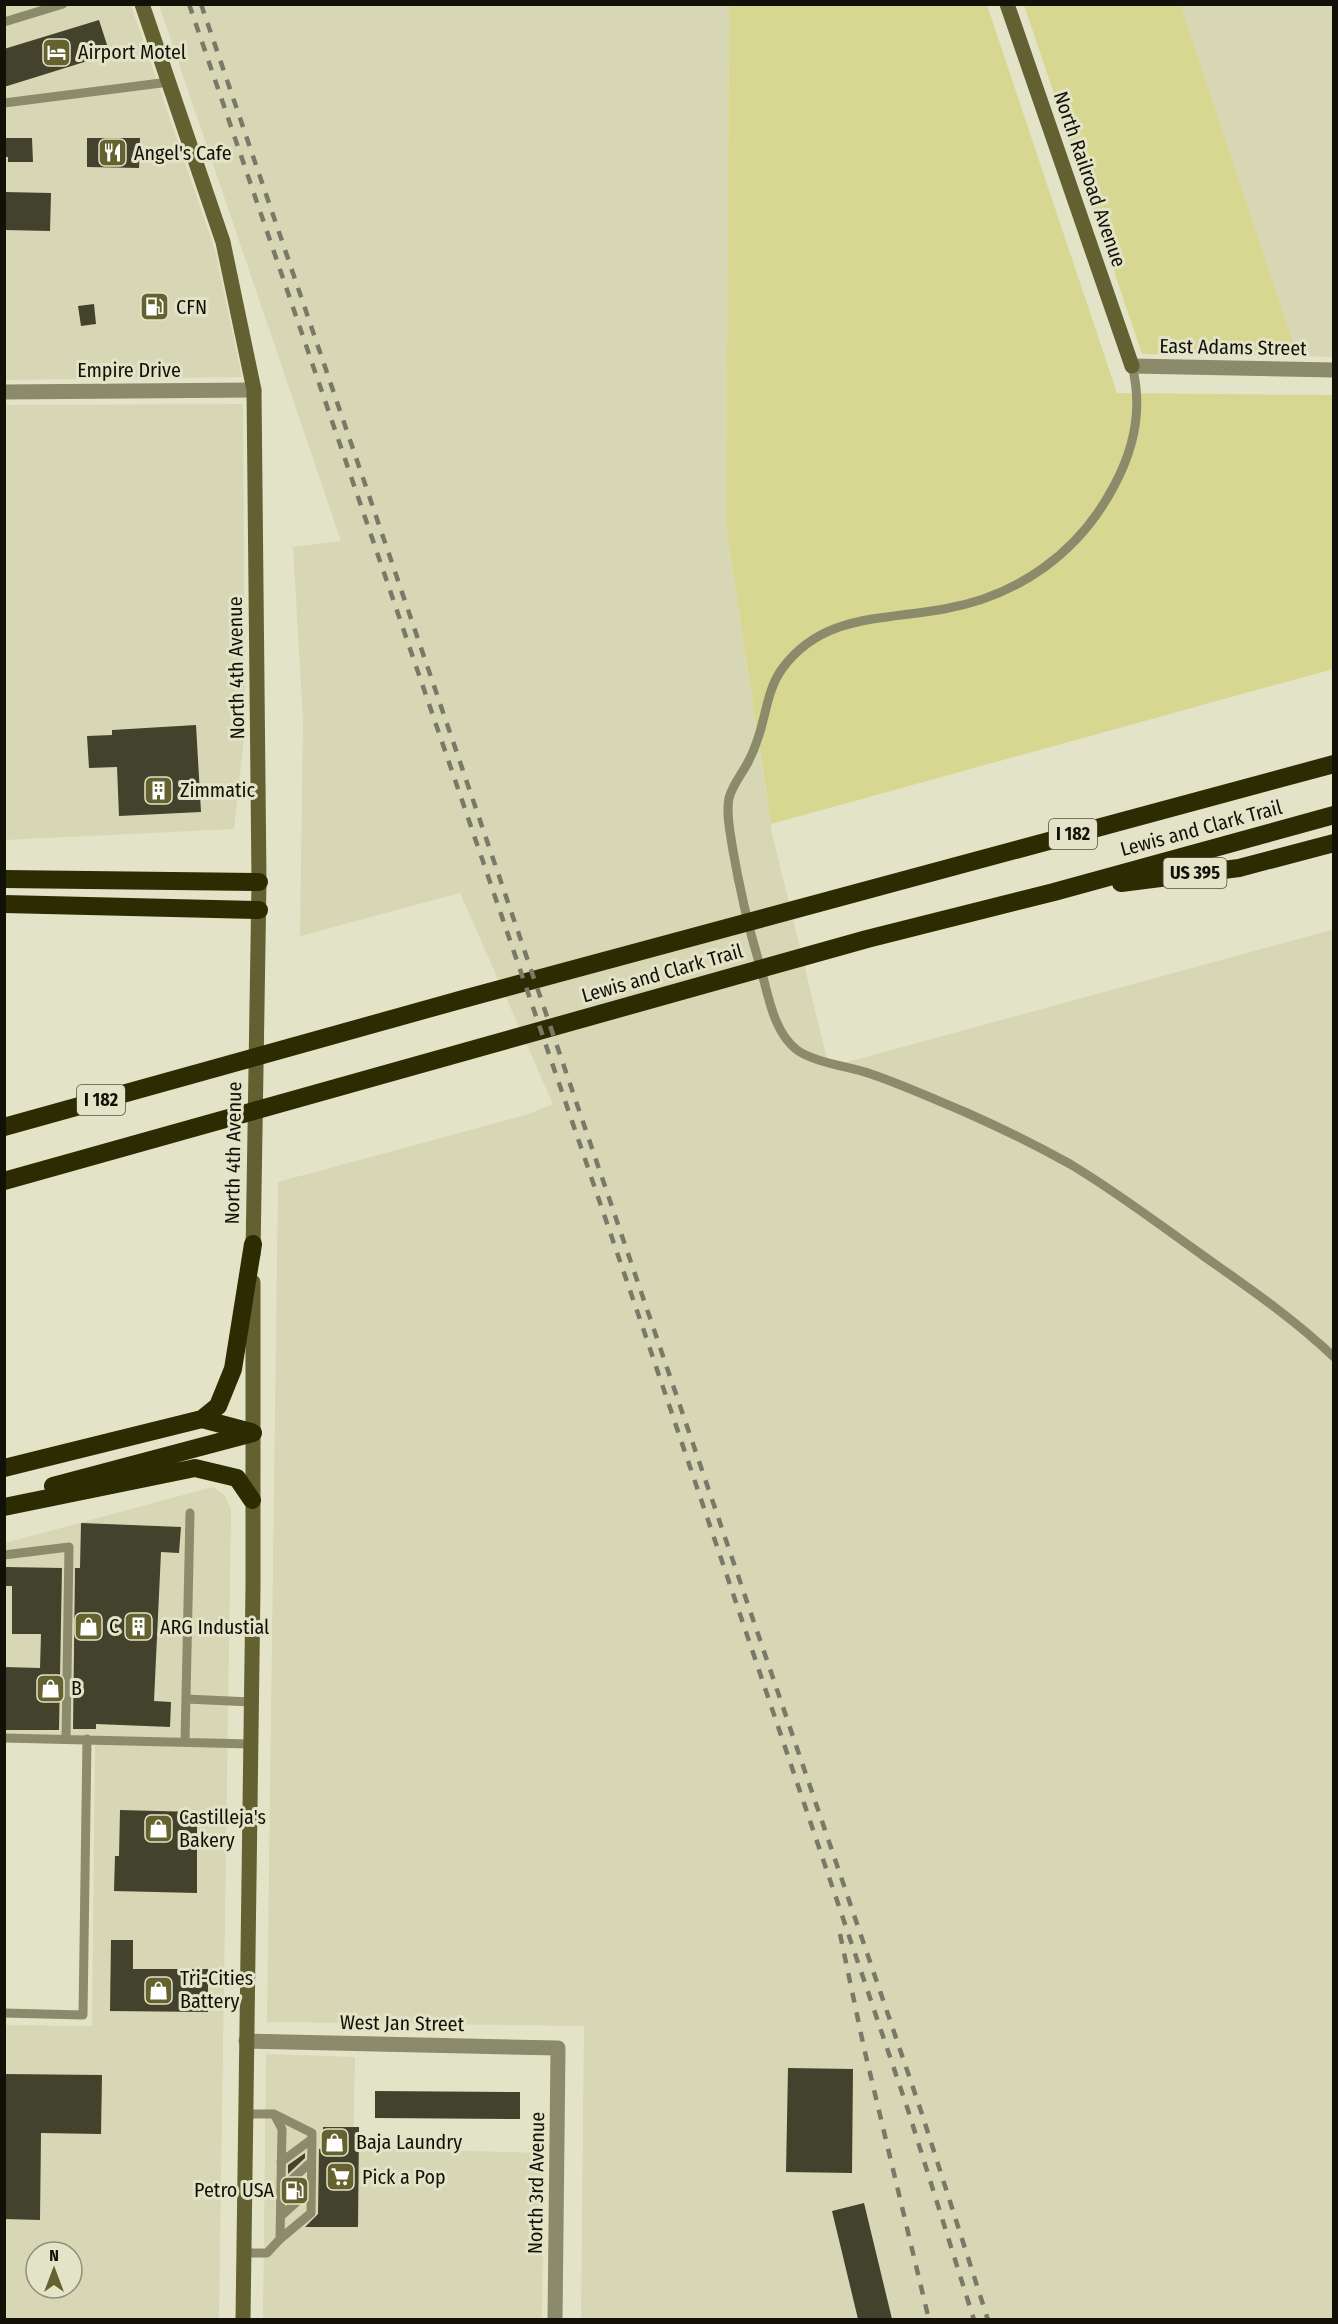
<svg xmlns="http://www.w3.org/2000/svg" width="1338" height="2324" viewBox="0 0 1338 2324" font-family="'Fira Sans Condensed',sans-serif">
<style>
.built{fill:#d7d7b5;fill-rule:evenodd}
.green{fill:#d8d792}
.building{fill:#43422c}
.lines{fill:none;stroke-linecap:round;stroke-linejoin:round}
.lane{stroke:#8b8a6b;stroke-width:9}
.street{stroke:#8b8a6b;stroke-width:15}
.secondary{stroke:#636131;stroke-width:15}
.highway{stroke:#2d2b01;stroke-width:18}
.rail{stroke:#797967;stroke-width:4.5;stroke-dasharray:10 10;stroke-linecap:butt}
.labels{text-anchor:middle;stroke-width:6;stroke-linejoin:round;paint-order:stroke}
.shield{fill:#e3e3c8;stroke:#505042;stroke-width:1.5}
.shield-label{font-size:18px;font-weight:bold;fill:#111108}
.poi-label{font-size:20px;fill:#111108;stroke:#e3e3c8;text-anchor:start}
.street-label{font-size:20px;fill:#111108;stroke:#e3e3c8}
</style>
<rect width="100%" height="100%" fill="#e3e3c8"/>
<!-- built -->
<path class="built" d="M4 5H131L215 250 242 377 5 380Z
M159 5H729L726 526 772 833 829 1067 1331 930 1334 937 1333 2319H581L584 2026 267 2022 278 1182 529 1114 553 1104 460 893 300 936 303 721 293 547 341 541Z
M1181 5H1333V357L1298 356Z
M243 404 245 729 234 829 5 840V405Z
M213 1487 225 1496 231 1510 219 2319H5L4 2025 92 2026 95 1741 5 1739V1543ZM36 2252H72V2288H36Z
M266 2054 355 2057 353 2148 544 2153 542 2319 263 2320Z"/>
<!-- green -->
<path class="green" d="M729 5H987L1117 393 1333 395V669L771 824 726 526Z
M1024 5H1181L1298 356 1142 354Z"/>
<!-- building -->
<path class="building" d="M99 20 110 54 4 87V49Z
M4 138H32L33 162H8V157H4Z
M87 138H140L139 168 87 167Z
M4 192 51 193 50 231 4 230Z
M164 296 167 316 146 319 143 299Z
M94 304 96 324 81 326 78 306Z
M196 725 201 812 119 816 117 767 89 768 87 736 112 735V730Z
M81 1523 181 1527 179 1553 161 1552 154 1701 171 1702 170 1727 96 1724V1729H73L75 1568H80Z
M6 1567 62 1568 59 1730H4V1667L40 1668 41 1634H12V1586H6Z
M120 1810 197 1812V1893L114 1891 115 1856H119Z
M111 1940H133V1969H208V2012L110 2011Z
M788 2068 853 2069 852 2173 786 2172Z
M4 2074 102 2075 101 2134 41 2133 40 2220 4 2219Z
M375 2091 520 2092V2119L375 2118Z
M323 2127H359L358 2227H305L318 2214 319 2149H323Z
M305 2153V2158L288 2174V2165Z
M305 2177V2186L287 2201 288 2192Z
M864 2203 892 2319H858L832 2211Z"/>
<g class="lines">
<!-- lane -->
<path class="lane" d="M4 22 63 4
M4 103 169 82
M1132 366C1143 408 1134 449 1114 486 1079 553 1018 596 944 609 883 620 822 614 782 669 768 688 766 714 759 735 756 745 752 755 747 764 741 775 732 786 729 798 726 814 730 830 732 845 739 886 748 926 760 966 768 993 773 1032 797 1050 813 1062 851 1067 871 1074 903 1085 934 1099 965 1112 1001 1128 1036 1145 1070 1164 1117 1192 1160 1225 1205 1257 1249 1288 1294 1319 1334 1357
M4 1555 69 1547 66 1739
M186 1699 251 1702
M4 1738 251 1744
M185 1742 190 1513
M4 2013 83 2015 87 1739
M274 2114 312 2133 311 2213 280 2239
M281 2162 312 2139
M281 2189 311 2162
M281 2216 311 2189
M243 2253H267L280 2239 282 2129 274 2114H245"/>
<!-- street -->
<path class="street" d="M1132 366 1334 370
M4 392 254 390
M246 2041 558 2048 555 2320"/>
<!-- secondary -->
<path class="secondary" d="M142 4 223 242 254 390 259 882 253 1255
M1007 4 1132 366
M243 2320 253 1587V1282"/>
<!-- highway -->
<path class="highway" d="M4 879 259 882
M1121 883 1239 868 1334 843
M4 904 259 910
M4 1127 467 998 1334 764
M4 1181 867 939 1054 892 1334 815
M202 1419 251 1432
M4 1468 202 1419 218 1406 233 1369 253 1244
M53 1486 253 1433
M4 1507 195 1468 237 1478 252 1500"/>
<!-- rail -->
<path class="rail" d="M189 4 646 1337 908 2110 974 2320
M201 4 921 2111 988 2320
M840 1934 864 2048 929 2320"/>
</g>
<!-- icons -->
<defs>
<symbol id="hotel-square" viewBox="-11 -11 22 22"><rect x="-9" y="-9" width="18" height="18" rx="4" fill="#64622f" stroke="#e3e3c8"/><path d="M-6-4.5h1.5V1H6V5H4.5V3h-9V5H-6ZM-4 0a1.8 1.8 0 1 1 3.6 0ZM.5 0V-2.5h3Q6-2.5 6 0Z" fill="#fff"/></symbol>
<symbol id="restaurant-square" viewBox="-11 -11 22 22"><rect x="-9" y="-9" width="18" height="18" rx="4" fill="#64622f" stroke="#e3e3c8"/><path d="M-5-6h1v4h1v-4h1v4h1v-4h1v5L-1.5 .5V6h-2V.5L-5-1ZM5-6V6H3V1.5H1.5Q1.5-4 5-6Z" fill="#fff"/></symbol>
<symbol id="fuel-square" viewBox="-11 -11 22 22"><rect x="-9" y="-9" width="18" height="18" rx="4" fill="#64622f" stroke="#e3e3c8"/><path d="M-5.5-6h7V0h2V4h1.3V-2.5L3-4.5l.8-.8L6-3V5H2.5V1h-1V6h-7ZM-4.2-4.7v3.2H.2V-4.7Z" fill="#fff"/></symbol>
<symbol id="building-square" viewBox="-11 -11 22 22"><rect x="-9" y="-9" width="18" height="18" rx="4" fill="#64622f" stroke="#e3e3c8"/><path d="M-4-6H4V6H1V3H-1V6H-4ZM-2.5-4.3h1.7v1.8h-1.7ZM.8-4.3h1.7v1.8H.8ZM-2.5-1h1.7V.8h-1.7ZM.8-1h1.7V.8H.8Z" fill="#fff"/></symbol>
<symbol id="shop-square" viewBox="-11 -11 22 22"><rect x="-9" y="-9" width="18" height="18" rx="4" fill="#64622f" stroke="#e3e3c8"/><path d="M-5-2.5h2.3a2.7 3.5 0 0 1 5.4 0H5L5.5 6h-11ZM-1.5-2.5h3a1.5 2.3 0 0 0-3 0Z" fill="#fff"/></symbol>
<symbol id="supermarket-square" viewBox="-11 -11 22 22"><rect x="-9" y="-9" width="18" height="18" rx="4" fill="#64622f" stroke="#e3e3c8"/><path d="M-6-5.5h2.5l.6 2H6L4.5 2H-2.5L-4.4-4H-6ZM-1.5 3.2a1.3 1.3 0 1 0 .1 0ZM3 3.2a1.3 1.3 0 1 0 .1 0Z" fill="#fff"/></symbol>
</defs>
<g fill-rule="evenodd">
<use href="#hotel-square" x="40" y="36" width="33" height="33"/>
<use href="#restaurant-square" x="96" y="136" width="33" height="33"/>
<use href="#fuel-square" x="138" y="290" width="33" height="33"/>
<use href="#building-square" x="142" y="774" width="33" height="33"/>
<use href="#shop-square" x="72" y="1610" width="33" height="33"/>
<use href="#building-square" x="122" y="1610" width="33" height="33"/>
<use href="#shop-square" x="34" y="1672" width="33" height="33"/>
<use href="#shop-square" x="142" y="1812" width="33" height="33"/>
<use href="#shop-square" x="142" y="1974" width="33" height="33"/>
<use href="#shop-square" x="318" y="2126" width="33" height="33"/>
<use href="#supermarket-square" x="324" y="2160" width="33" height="33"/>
<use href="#fuel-square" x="278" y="2174" width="33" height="33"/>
</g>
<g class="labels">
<!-- shield labels -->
<g class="shield">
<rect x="1049" y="819" width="48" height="30" rx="4.5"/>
<rect x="1163.5" y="858" width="63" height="30" rx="4.5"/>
<rect x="77" y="1085" width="48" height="30" rx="4.5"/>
</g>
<g class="shield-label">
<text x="1073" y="840">I 182</text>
<text x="1195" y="879">US 395</text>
<text x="101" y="1106">I 182</text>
</g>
<!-- poi labels -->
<g class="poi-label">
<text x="78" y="59">Airport Motel</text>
<text x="134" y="160">Angel's Cafe</text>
<text x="176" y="314">CFN</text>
<text x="180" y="797">Zimmatic</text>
<text x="109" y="1633">C</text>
<text x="160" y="1634">ARG Industial</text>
<text x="71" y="1695">B</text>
<text x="179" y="1824">Castilleja's<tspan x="179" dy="23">Bakery</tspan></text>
<text x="180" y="1985">Tri-Cities<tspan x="180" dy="23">Battery</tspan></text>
<text x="356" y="2149">Baja Laundry</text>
<text x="362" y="2184">Pick a Pop</text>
<text x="274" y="2197" text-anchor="end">Petro USA</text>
</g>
<!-- street labels -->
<g class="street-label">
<text transform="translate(1090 179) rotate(71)" y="7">North Railroad Avenue</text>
<text transform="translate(1233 347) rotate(1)" y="7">East Adams Street</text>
<text x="129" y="377">Empire Drive</text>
<text transform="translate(236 668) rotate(-91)" y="7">North 4th Avenue</text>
<text transform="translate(1201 828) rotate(-15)" y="7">Lewis and Clark Trail</text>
<text transform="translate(662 973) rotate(-16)" y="7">Lewis and Clark Trail</text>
<text transform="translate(233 1153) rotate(-89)" y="7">North 4th Avenue</text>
<text transform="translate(402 2023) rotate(1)" y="7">West Jan Street</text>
<text transform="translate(536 2183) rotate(-89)" y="7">North 3rd Avenue</text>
</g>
</g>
<!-- border -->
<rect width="1338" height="2324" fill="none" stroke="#111108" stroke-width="12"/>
<!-- north arrow -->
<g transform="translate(54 2270)"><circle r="28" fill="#e3e3c8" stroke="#8f8f7b" stroke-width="1.5"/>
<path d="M0-4.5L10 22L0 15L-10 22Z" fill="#64622f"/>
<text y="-9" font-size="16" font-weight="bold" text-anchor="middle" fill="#111108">N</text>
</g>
</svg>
